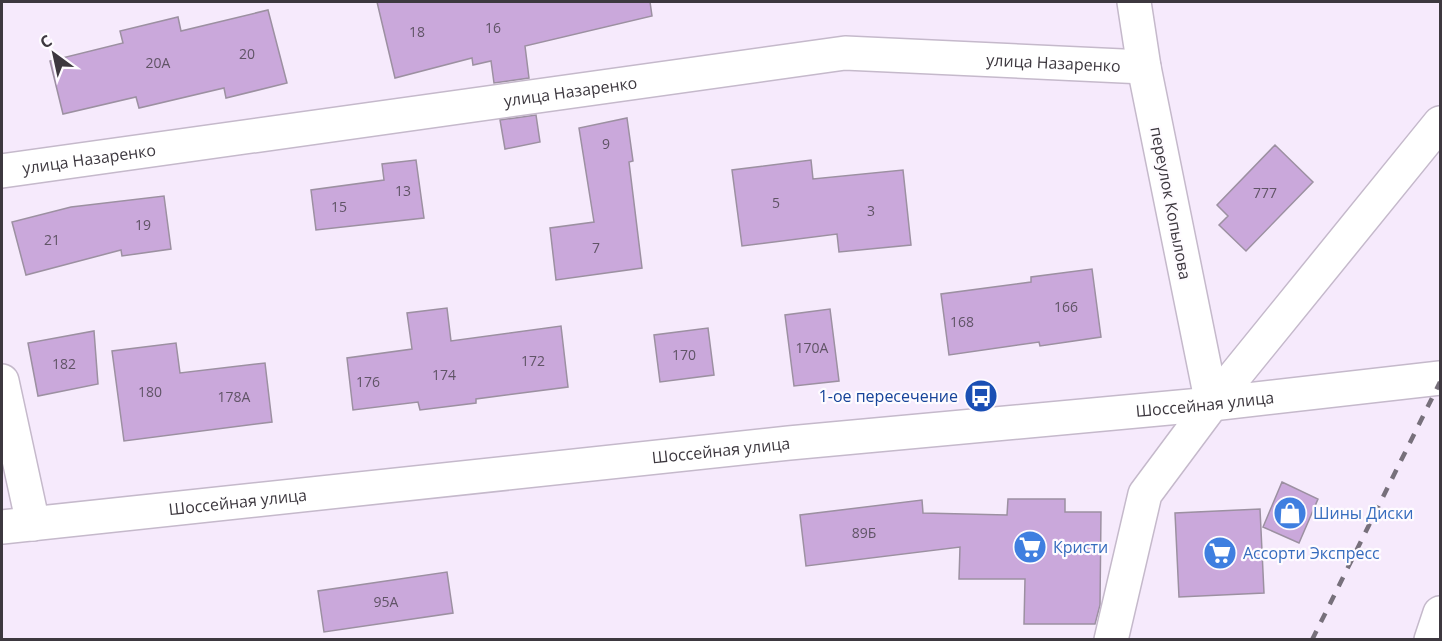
<svg xmlns="http://www.w3.org/2000/svg" width="1442" height="641" viewBox="0 0 1442 641" font-family="'Open Sans',sans-serif">
<style>
.building{fill:#caa8db;stroke:#9c90a1;stroke-width:1.5}
.lines{fill:none;stroke-linecap:round;stroke-linejoin:round}
.minor-casing{stroke:#c5b9cb;stroke-width:36}
.tertiary-casing{stroke:#c5b9cb;stroke-width:36}
.primary-casing{stroke:#c5b9cb;stroke-width:36}
.minor{stroke:#fff;stroke-width:33}
.tertiary{stroke:#fff;stroke-width:33}
.primary{stroke:#fff;stroke-width:33}
.rail{stroke:#77707b;stroke-width:4.5;stroke-dasharray:10 10;stroke-linecap:butt}
.labels{text-anchor:middle;stroke-width:4.5;stroke-linejoin:round;paint-order:stroke}
.number-label{font-size:14px;fill:#605466}
.street-label{font-size:16px;fill:#3d383f;stroke:#fefbff}
.transit-label{font-size:16px;fill:#164399;stroke:#fefbff;text-anchor:end}
.shop-label{font-size:16px;fill:#366cbe;stroke:#fefbff;text-anchor:start}
</style>
<rect width="100%" height="100%" fill="#f6eafc"/>
<!-- building -->
<path class="building" d="M377 2H650L652 16 525 46 529 78 494 83 491 61 473 65 472 58 395 78Z
M268 10 287 83 226 98 224 88 139 108 136 97 63 114 50 61 123 43 120 31 178 17 181 31Z
M536 115 540 142 505 149 500 120Z
M627 118 633 161 629 162 642 268 556 280 550 228 594 222 579 128Z
M1275 145 1313 182 1246 251 1219 225 1228 216 1217 205Z
M416 160 424 218 316 230 311 190 384 180 382 164Z
M811 160 813 179 903 170 911 245 839 252 837 234 742 246 732 170Z
M164 196 171 249 122 256 121 250 26 275 12 222 71 207Z
M1092 269 1101 337 1040 346 1039 342 949 355 941 294 1031 282V277Z
M447 308 451 341 561 326 568 387 476 399V403L420 410 418 402 353 410 347 358 412 349 407 313Z
M830 309 839 381 794 386 785 315Z
M708 328 714 375 660 382 654 335Z
M94 331 98 384 38 396 28 343Z
M176 343 180 373 265 363 272 422 124 441 112 351Z
M1282 482 1318 499 1299 543 1263 527Z
M1008 499H1065V512H1101L1100 605 1095 624H1024L1025 579H959L960 547 806 566 800 515 922 500 923 513 1007 515Z
M1260 509 1264 593 1179 597 1175 513Z
M447 572 453 613 324 632 318 591Z"/>
<g class="lines">
<defs>
<g id="minor">
<path id="s1" d="M2 171 845 53 1144 67"/>
<path d="M2 381 33 524"/>
<path d="M1111 640 1145 494 1212 404 1144 67 1134 2"/>
<path d="M1431 640 1440 613"/>
</g>
<path id="tertiary" d="M1212 404 1440 123"/>
<g id="primary">
<path id="s2" d="M2 527 789 443 1212 404 1440 378"/>
</g>
</defs>
<!-- minor casing -->
<use href="#minor" class="minor-casing"/>
<!-- tertiary casing -->
<use href="#tertiary" class="tertiary-casing"/>
<!-- primary casing -->
<use href="#primary" class="primary-casing"/>
<!-- minor -->
<use href="#minor" class="minor"/>
<!-- tertiary -->
<use href="#tertiary" class="tertiary"/>
<!-- primary -->
<use href="#primary" class="primary"/>
<!-- rail -->
<path class="rail" d="M1312 640 1440 382"/>
</g>
<!-- icons -->
<defs>
<symbol id="bus-disc" viewBox="-11 -11 22 22"><circle r="9.5" fill="#1a4fb4" stroke="#fefbff"/><path d="M-5-6H5V4H4V6H2V4H-2V6H-4V4H-5ZM-3.5-4V0h7V-4ZM-3.5 1.2v1.5H-2V1.2ZM2 1.2v1.5H3.5V1.2Z" fill="#fff"/></symbol>
<symbol id="shop-disc" viewBox="-11 -11 22 22"><circle r="9.5" fill="#3f7fe0" stroke="#fefbff"/><path d="M-5-2.5h2.3a2.7 3.5 0 0 1 5.4 0H5L5.5 6h-11ZM-1.5-2.5h3a1.5 2.3 0 0 0-3 0Z" fill="#fff"/></symbol>
<symbol id="supermarket-disc" viewBox="-11 -11 22 22"><circle r="9.5" fill="#3f7fe0" stroke="#fefbff"/><path d="M-6-5.5h2.5l.6 2H6L4.5 2H-2.5L-4.4-4H-6ZM-1.5 3.2a1.3 1.3 0 1 0 .1 0ZM3 3.2a1.3 1.3 0 1 0 .1 0Z" fill="#fff"/></symbol>
</defs>
<g fill-rule="evenodd">
<use href="#bus-disc" x="962" y="377" width="38" height="38"/>
<use href="#shop-disc" x="1271" y="494" width="38" height="38"/>
<use href="#supermarket-disc" x="1011" y="528" width="38" height="38"/>
<use href="#supermarket-disc" x="1201" y="534" width="38" height="38"/>
</g>
<g class="labels">
<!-- number labels -->
<g class="number-label">
<text x="493" y="33">16</text>
<text x="417" y="37">18</text>
<text x="247" y="59">20</text>
<text x="158" y="68">20А</text>
<text x="606" y="149">9</text>
<text x="403" y="196">13</text>
<text x="1265" y="198">777</text>
<text x="776" y="208">5</text>
<text x="339" y="212">15</text>
<text x="871" y="216">3</text>
<text x="143" y="230">19</text>
<text x="52" y="245">21</text>
<text x="596" y="253">7</text>
<text x="1066" y="312">166</text>
<text x="962" y="327">168</text>
<text x="812" y="353">170А</text>
<text x="684" y="360">170</text>
<text x="533" y="366">172</text>
<text x="64" y="369">182</text>
<text x="444" y="380">174</text>
<text x="368" y="387">176</text>
<text x="150" y="397">180</text>
<text x="234" y="402">178А</text>
<text x="864" y="538">89Б</text>
<text x="386" y="607">95А</text>
</g>
<!-- street labels -->
<g class="street-label">
<text dy="6" stroke="none"><textPath href="#s1" startOffset="1060">улица Назаренко</textPath></text>
<text dy="6" stroke="none"><textPath href="#s1" startOffset="574">улица Назаренко</textPath></text>
<text dy="6" stroke="none"><textPath href="#s1" startOffset="88">улица Назаренко</textPath></text>
<text transform="translate(1171 203) rotate(79)" y="6">переулок Копылова</text>
<text dy="6" stroke="none"><textPath href="#s2" startOffset="1209">Шоссейная улица</textPath></text>
<text dy="6" stroke="none"><textPath href="#s2" startOffset="723">Шоссейная улица</textPath></text>
<text dy="6" stroke="none"><textPath href="#s2" startOffset="237">Шоссейная улица</textPath></text>
</g>
<!-- transit labels -->
<g class="transit-label">
<text x="958" y="402">1-ое пересечение</text>
</g>
<!-- shop labels -->
<g class="shop-label">
<text x="1313" y="519">Шины Диски</text>
<text x="1053" y="553">Кристи</text>
<text x="1243" y="559">Ассорти Экспресс</text>
</g>
</g>
<!-- border -->
<rect width="1442" height="641" fill="none" stroke="#3d383f" stroke-width="6"/>
<!-- north arrow -->
<g transform="translate(54 54) rotate(327)" stroke="#fefbff" stroke-width="4.5" paint-order="stroke">
<path d="M0-4.5L10 22L0 15L-10 22Z" fill="#3d383f"/>
<text y="-9" font-size="16" font-weight="bold" text-anchor="middle" fill="#3d383f">С</text>
</g>
</svg>
